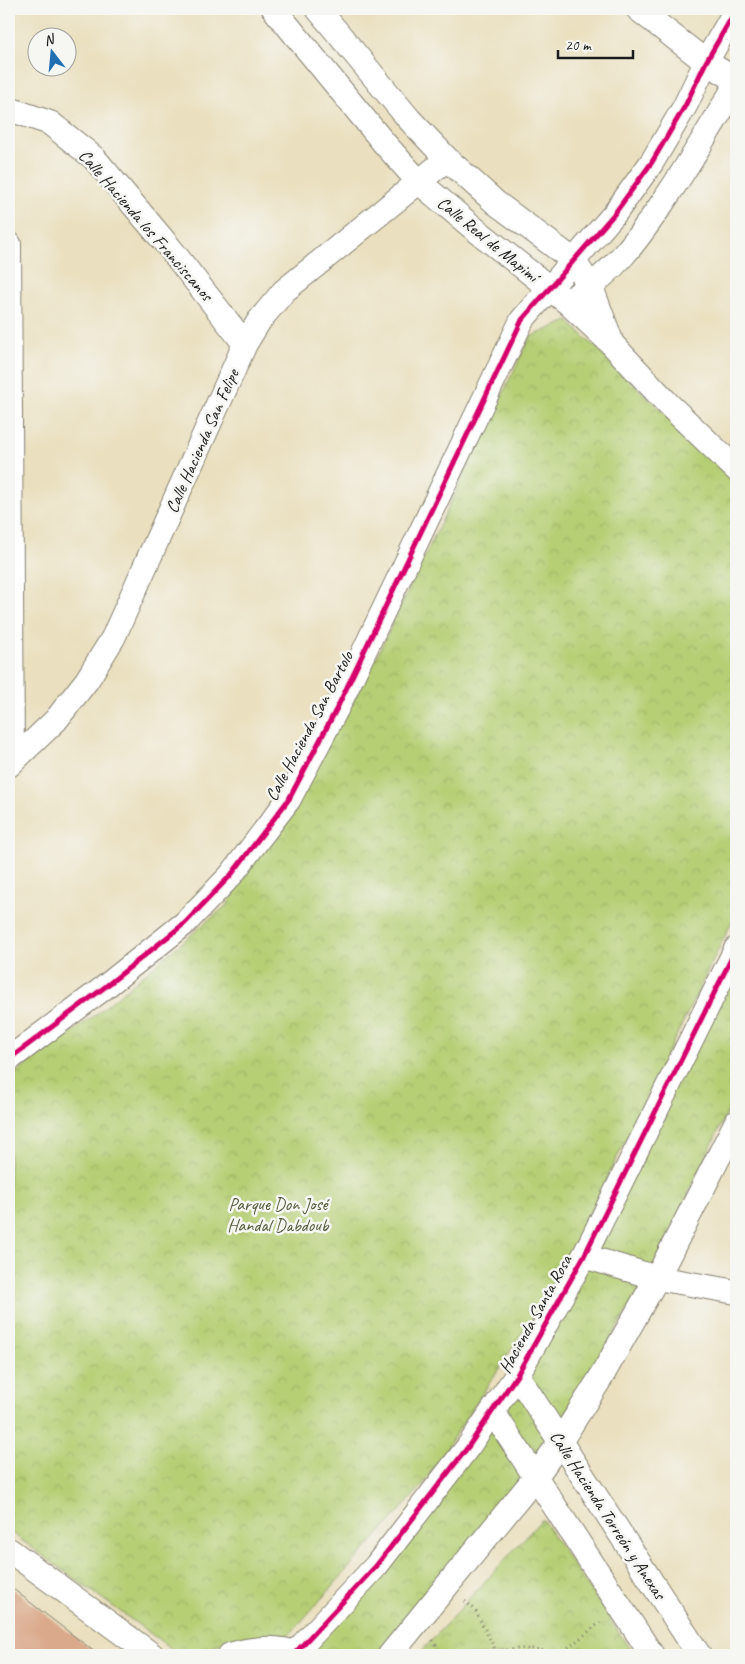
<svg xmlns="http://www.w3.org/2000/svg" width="745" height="1664" viewBox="0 0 745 1664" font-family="Caveat,sans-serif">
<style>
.park{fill:url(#park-crowns);stroke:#697648}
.building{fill:#daa88a}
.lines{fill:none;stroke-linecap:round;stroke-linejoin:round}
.minor-casing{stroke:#837e6e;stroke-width:26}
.path{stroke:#837e6e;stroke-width:3;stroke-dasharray:1 4;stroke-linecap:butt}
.minor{stroke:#fff;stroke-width:24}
.cycleway-casing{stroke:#f6f6f2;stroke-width:8}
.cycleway{stroke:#d6006c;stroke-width:5}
.labels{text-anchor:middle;stroke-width:5;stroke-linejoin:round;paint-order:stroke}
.street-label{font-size:18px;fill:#1c1c1c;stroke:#f6f6f2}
.park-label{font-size:18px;fill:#525b3b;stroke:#f6f6f2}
</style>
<defs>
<pattern id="park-crowns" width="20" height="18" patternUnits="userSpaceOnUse" patternTransform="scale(1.25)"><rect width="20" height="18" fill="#b6cf75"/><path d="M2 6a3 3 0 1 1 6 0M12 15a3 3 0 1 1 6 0" fill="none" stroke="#9cb165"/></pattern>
</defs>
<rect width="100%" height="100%" fill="#f6f6f2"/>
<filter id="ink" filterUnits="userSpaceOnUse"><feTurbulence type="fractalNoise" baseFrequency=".02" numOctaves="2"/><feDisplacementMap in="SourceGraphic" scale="10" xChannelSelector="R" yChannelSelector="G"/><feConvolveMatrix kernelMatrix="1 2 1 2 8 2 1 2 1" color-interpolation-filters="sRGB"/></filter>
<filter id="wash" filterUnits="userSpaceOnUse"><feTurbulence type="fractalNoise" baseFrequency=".0096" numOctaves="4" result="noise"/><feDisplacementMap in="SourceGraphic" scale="20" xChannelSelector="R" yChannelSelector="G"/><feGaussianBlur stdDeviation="1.12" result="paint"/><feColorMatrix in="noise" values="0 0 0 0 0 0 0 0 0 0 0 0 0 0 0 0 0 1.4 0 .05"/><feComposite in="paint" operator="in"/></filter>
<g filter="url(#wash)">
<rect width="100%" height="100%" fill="#eae0bf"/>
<!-- park -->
<path class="park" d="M568 321 736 482V913L559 1277 421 1487 289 1635 255 1637 218 1644 201 1655H180L9 1531V1078L93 1017 227 905 362 687 530 337Z
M736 964V1094L652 1269 526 1480 382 1655H316L310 1651 491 1428Z
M542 1519 634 1655H418Z"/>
<g id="blocks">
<!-- building -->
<path class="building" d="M9 1586 96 1653 91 1655H9Z"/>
</g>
</g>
<g filter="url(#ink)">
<use href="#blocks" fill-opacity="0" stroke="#837e6e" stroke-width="1"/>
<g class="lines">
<defs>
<path id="minor" d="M274 9 384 143 419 182 471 226 567 302 612 344 669 405 736 469
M318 9 409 119 447 159 496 203 573 260 591 287 610 338
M638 9 706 62 736 80
M9 109 50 123 94 158 169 247 245 344
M9 244 12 762
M578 294C613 273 636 241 659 208 687 168 711 127 736 85
M9 765 56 720 87 680 113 638 245 344 259 321 284 291 447 159
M9 1059 105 987 185 923 231 875 289 799 338 706 522 320 615 213 652 162 685 106 706 62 736 10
M584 1256 657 1278 736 1292
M517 1375 699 1655
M493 1412 652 1655
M9 1550 152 1655
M295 1653 376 1566 468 1447 517 1375 584 1256 736 949
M230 1655C253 1648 277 1645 300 1655
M390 1655 535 1478 560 1442 600 1379 657 1278 736 1123"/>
</defs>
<!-- minor casing -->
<use href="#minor" class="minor-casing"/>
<!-- path -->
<path class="path" d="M465 1601 475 1610 498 1655
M433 1640 442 1655
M497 1652C516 1648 537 1646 555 1655
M562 1655 564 1651 602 1621"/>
<!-- minor -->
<use href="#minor" class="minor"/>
<defs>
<path id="cycleway" d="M9 1059 105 987 185 923 231 875 289 799 338 706 522 320 615 213 652 162 685 106 706 62 736 10
M295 1653 376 1566 468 1447 517 1375 584 1256 736 949"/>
</defs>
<!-- cycleway casing -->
<use href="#cycleway" class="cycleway-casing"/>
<!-- cycleway -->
<use href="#cycleway" class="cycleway"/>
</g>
</g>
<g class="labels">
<!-- street labels -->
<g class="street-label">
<text transform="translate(146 225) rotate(49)" y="6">Calle Hacienda los Franciscanos</text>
<text transform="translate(488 239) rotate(39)" y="6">Calle Real de Mapimí</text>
<text transform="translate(202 441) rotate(-66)" y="6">Calle Hacienda San Felipe</text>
<text transform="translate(309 726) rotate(-62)" y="6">Calle Hacienda San Bartolo</text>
<text transform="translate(535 1314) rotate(-61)" y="6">Hacienda Santa Rosa</text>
<text transform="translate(608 1515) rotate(57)" y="6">Calle Hacienda Torreón y Anexas</text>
</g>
<!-- park labels -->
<g class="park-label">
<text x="278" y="1210">Parque Don José<tspan x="278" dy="21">Handal Dabdoub</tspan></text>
</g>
</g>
<!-- margin -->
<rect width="745" height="1664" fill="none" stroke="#f6f6f2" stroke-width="30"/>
<!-- north arrow -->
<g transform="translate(52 52) rotate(344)"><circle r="24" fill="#f6f6f2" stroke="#9f9f9c"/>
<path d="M0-4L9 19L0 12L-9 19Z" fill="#1f6fb2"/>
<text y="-8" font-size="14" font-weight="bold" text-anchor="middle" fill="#1c1c1c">N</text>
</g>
<!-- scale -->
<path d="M558 50v8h75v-8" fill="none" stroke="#1c1c1c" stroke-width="2.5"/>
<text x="565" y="50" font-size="15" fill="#1c1c1c" stroke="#f6f6f2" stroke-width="4" paint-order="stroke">20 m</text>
</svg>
